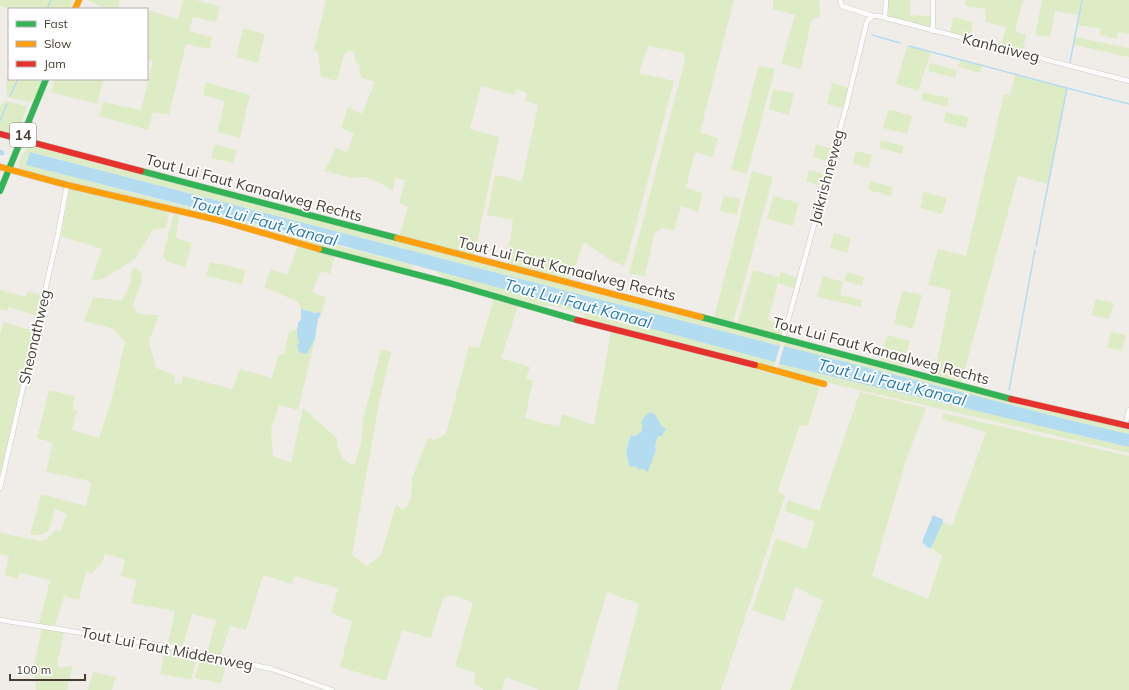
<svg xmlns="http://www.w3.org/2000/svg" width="1129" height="690" viewBox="0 0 1129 690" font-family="Mulish,sans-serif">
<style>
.green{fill:#deecc5;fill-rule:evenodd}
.water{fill:#b4dcf1}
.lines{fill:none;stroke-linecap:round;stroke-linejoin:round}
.stream{stroke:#b4dcf1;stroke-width:1.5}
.canal{stroke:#b4dcf1;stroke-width:5}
.street-casing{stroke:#ccc9c4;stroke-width:5.5}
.fast-casing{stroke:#cfcabe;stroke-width:7}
.slow-casing{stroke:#cfcabe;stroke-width:7}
.jam-casing{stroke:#cfcabe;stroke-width:7}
.street{stroke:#fdfcfc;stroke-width:4.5}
.fast{stroke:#30b455;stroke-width:6}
.slow{stroke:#ff9f0a;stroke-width:6}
.jam{stroke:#e5322d;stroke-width:6}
.labels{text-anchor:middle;stroke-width:3.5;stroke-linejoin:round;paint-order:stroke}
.shield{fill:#fff;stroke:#7e7870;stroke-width:1}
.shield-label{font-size:14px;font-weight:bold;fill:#463e33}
.street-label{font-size:15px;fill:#463e33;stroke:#fff}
.water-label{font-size:16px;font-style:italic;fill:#247bb1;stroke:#fff}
</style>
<rect width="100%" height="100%" fill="#f0ede8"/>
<!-- green -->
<path class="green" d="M0 0H73L70 9H14L0 6Z
M87 0H120L118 9H107Z
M183 0H195L220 6 216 22 193 17 189 31 212 37 210 49 186 44 169 115 153 112 148 130 99 116 103 102 141 110 153 61 147 60V10L178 19Z
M326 0H734L700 132 718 138 713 157 695 152 686 188 703 193 698 212 681 206 674 231 662 228 654 234 645 276 629 274 685 60 684 53 648 46 639 73 674 81 625 266 612 261 584 242 570 280 506 264 513 220 487 215 495 175 522 181 538 105 525 101 527 93 516 89 514 95 481 86 470 129 499 137 474 257 399 238 408 207 399 203 405 180 395 178 393 191 378 182 366 177 352 178 324 171 333 155 335 148 347 152 354 134 341 128 348 107 362 114 375 82 362 78 359 72 360 66 355 61V53L349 51 344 55 337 81 321 77 318 53 314 49Z
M773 0H819L820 16 811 21 801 69 781 64 795 15 773 9Z
M888 0H910V15L931 16V28L890 17 888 14Z
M966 0H1023L1015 31 1026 35 1023 52 1001 46 1006 27 986 22 985 9 965 6Z
M1042 0H1129V34L1118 32 1117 39 1100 35 1101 29 1077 25 1079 15 1055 11 1050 37 1035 35Z
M953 17 973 22 970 39 950 33Z
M243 28 265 34 258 63 236 57Z
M1075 37 1129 48V57L1074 45Z
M907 46 931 52 918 91 896 84Z
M960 60 982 65 980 73 958 67Z
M930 63 957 70 955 78 928 71Z
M759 65 775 69 747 174 731 170Z
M9 70V79H43L37 96 29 102 7 97 6 80Z
M1015 75 1067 88 1048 184 1018 176 961 383 934 376 951 290 928 285 938 249 966 256 1004 94 1010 95Z
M56 79H97L103 81 97 104 51 92Z
M206 82 250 95 240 138 217 132 225 101 203 95Z
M832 83 848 87 843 108 827 104Z
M773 89 794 93 789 115 769 109Z
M923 92 949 98 947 107 921 100Z
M5 101 27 106 20 128 11 135 0 132V106Z
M889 109 912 116 907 134 883 128Z
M946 112 969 117 966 128 943 122Z
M881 140 904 146 902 154 879 148Z
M215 144 237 150 233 163 211 158Z
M816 144 831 149 827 161 813 157Z
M28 147H36L781 341 780 346 31 152 26 165 413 265 411 272 219 218 19 170C17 162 23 153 28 147Z
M856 151 872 155 869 168 853 164Z
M809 170 825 175 821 186 806 181Z
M752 171 773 177 733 323 714 318Z
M870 181 893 187 891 196 868 190Z
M70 188 169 212 166 228 153 230 135 259 103 279 91 281 102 249 61 236Z
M924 192 947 198 942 214 920 208Z
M724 196 740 199 737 215 720 211Z
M773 196 799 203 793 226 767 219Z
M174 213 179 214 176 238 192 243 185 267 166 261 163 255Z
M834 233 851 238 847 253 830 248Z
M298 246 335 256 330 274 321 271 312 292 326 297 321 315 319 312 315 313 301 309 298 302 264 287 271 269 287 275Z
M210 262 246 270 242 284 206 276Z
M135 267 141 272 142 281 133 305 138 314 159 315 149 341 156 368 175 375 174 383 181 384 183 376 232 389 240 369 272 378 278 356 284 354 289 332 298 328 299 344 307 354 315 339 298 410 279 405 271 431 273 456 291 463 303 408 337 438C338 450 341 461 354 465L361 445 363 420 381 349 391 352 378 408 352 555 367 566 381 555 396 504 402 509 407 506 411 498 412 478 428 438 434 440 446 434 469 346 479 348 494 299 518 306 501 358 530 367 526 378 533 381 525 418 559 427 562 414 594 425 611 332 820 386 808 426 800 425 778 491 785 496 721 690H617L639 604 607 592 578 690H539L506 677 502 690H483V688L475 685V673L455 666 473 602 451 595 443 598 431 638 402 630 386 681 340 667 352 621 331 613 338 588 294 576 292 584 263 575 246 630 230 626 221 655 207 652 216 620 192 614 183 646 168 643 175 611 131 603 137 580 121 576 125 560 105 553 102 563 92 573 86 571 79 600 64 596 55 625 39 624 50 580 20 573 18 579 5 575 9 556 0 554V533L40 541 46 540 56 530 60 532 67 514 55 509C50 526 51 539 30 534L41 494 86 506 91 483 86 480 46 472 53 443 37 438 49 390 75 396 73 409 77 411 72 430 99 438 112 398 125 342 114 329 84 321 93 297 122 301 130 285 132 270ZM658 421 662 427 666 428 658 436 655 447 640 470 634 466H629L626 451 631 435H639L643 426Z
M434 270 775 362 773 368 585 318 584 314 550 305 546 307 446 280Z
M753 270 779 277 781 272 798 278 795 289 778 283 768 320 784 325 781 336 737 324Z
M847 272 864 277 862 286 844 281Z
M823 276 843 282 840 295 862 300 861 307 817 297Z
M0 290 26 297 28 292 41 295 37 316 9 307 7 311 0 309Z
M902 291 922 295 913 329 894 324Z
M1096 299 1114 303 1109 319 1091 315Z
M3 322 34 331 0 475V335Z
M1111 332 1126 335 1122 351 1107 348Z
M887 335 910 341 903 367 880 361Z
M785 343 1033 408 1129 428V434L1077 422 784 346Z
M779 364 1129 447V453L825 382 777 369Z
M860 392 926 408 907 457 872 576 928 599 942 556 931 548 943 522 952 526 986 432 942 419 943 413 1129 456V690H790L823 601 795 587 784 621 752 610 776 538 806 549 815 522 785 511 788 500 819 511Z
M42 629 64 632 57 665 61 668 73 665 67 690H36L34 665Z
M165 649 197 655 191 680 160 674Z
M201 656 227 662 221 684 195 678Z
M93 672 116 677 112 690H88Z"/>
<!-- water -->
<path class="water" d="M30 152 780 346 775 362 321 240 26 165Z
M301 309 315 313 319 312 321 315 318 319 315 339 307 354 299 352 297 346 299 343 297 334 298 322 301 320Z
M784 346 1077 422 1129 434V447L779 364Z
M650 412 655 414 662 427 666 428 662 436H658L655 447 656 450 648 472 642 468 640 470 634 466 631 467 629 466 626 451 631 435 635 436 641 432 643 426 641 423 646 415Z
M933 515 942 519 943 522 931 548H928L922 542Z"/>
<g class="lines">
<!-- stream -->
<path class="stream" d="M47 9 51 0
M872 35 900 43
M909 46 1067 88 1036 246
M1070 62 1082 0
M1067 88 1129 104
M10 96 18 79
M0 121 7 104
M1009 390 1035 250"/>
<!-- canal -->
<path class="canal" d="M0 152 2 153"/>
<defs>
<path id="street" d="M840 0 842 6 873 16H878L1129 81
M885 18 886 0
M933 31V0
M783 339 846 107 867 21 873 16
M1125 425 1129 410
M0 488 58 234 67 185
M0 620 171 647 272 669 332 690"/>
<path id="fast" d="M141 171 397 238
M0 191 46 79
M319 249 449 283 577 320
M701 317 1011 399"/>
<path id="slow" d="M75 9 79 0
M0 167 67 185 218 220 319 249
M397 238 701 317
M755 365 824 384"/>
<path id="jam" d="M0 134 141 171
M577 320 755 365
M1011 399 1129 426"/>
</defs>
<!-- street casing -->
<use href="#street" class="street-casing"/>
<!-- fast casing -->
<use href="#fast" class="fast-casing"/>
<!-- slow casing -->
<use href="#slow" class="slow-casing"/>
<!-- jam casing -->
<use href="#jam" class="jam-casing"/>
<!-- street -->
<use href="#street" class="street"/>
<!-- fast -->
<use href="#fast" class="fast"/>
<!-- slow -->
<use href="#slow" class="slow"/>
<!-- jam -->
<use href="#jam" class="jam"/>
</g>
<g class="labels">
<!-- shield labels -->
<rect class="shield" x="10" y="123" width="26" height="24" rx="3"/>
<g class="shield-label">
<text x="23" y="140">14</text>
</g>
<!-- street labels -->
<g class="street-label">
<text transform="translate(1001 48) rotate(14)" y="5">Kanhaiweg</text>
<text transform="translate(827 177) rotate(-75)" y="5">Jaikrishneweg</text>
<text transform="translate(254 188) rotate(15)" y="5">Tout Lui Faut Kanaalweg Rechts</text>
<text transform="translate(567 269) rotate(14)" y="5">Tout Lui Faut Kanaalweg Rechts</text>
<text transform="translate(35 337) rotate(-77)" y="5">Sheonathweg</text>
<text transform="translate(881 351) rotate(15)" y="5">Tout Lui Faut Kanaalweg Rechts</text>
<text transform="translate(167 649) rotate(11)" y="5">Tout Lui Faut Middenweg</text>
</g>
<!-- water labels -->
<g class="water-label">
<text transform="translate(264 221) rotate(15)" y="6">Tout Lui Faut Kanaal</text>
<text transform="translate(578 303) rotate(15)" y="6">Tout Lui Faut Kanaal</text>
<text transform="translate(892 382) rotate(14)" y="6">Tout Lui Faut Kanaal</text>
</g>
</g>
<!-- legend -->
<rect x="8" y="8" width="140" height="72" fill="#ffffff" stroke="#b5b2ad"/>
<rect x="16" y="21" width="20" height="6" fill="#30b455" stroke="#b5b2ad"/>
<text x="44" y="28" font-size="12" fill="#463e33">Fast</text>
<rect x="16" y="41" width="20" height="6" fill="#ff9f0a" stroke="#b5b2ad"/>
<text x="44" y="48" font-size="12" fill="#463e33">Slow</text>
<rect x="16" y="61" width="20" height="6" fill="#e5322d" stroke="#b5b2ad"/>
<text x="44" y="68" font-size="12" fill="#463e33">Jam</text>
<!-- scale -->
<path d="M10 674v6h75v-6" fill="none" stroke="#463e33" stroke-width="2"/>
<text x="16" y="674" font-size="12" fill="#463e33" stroke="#ffffff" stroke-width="3" paint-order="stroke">100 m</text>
</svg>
